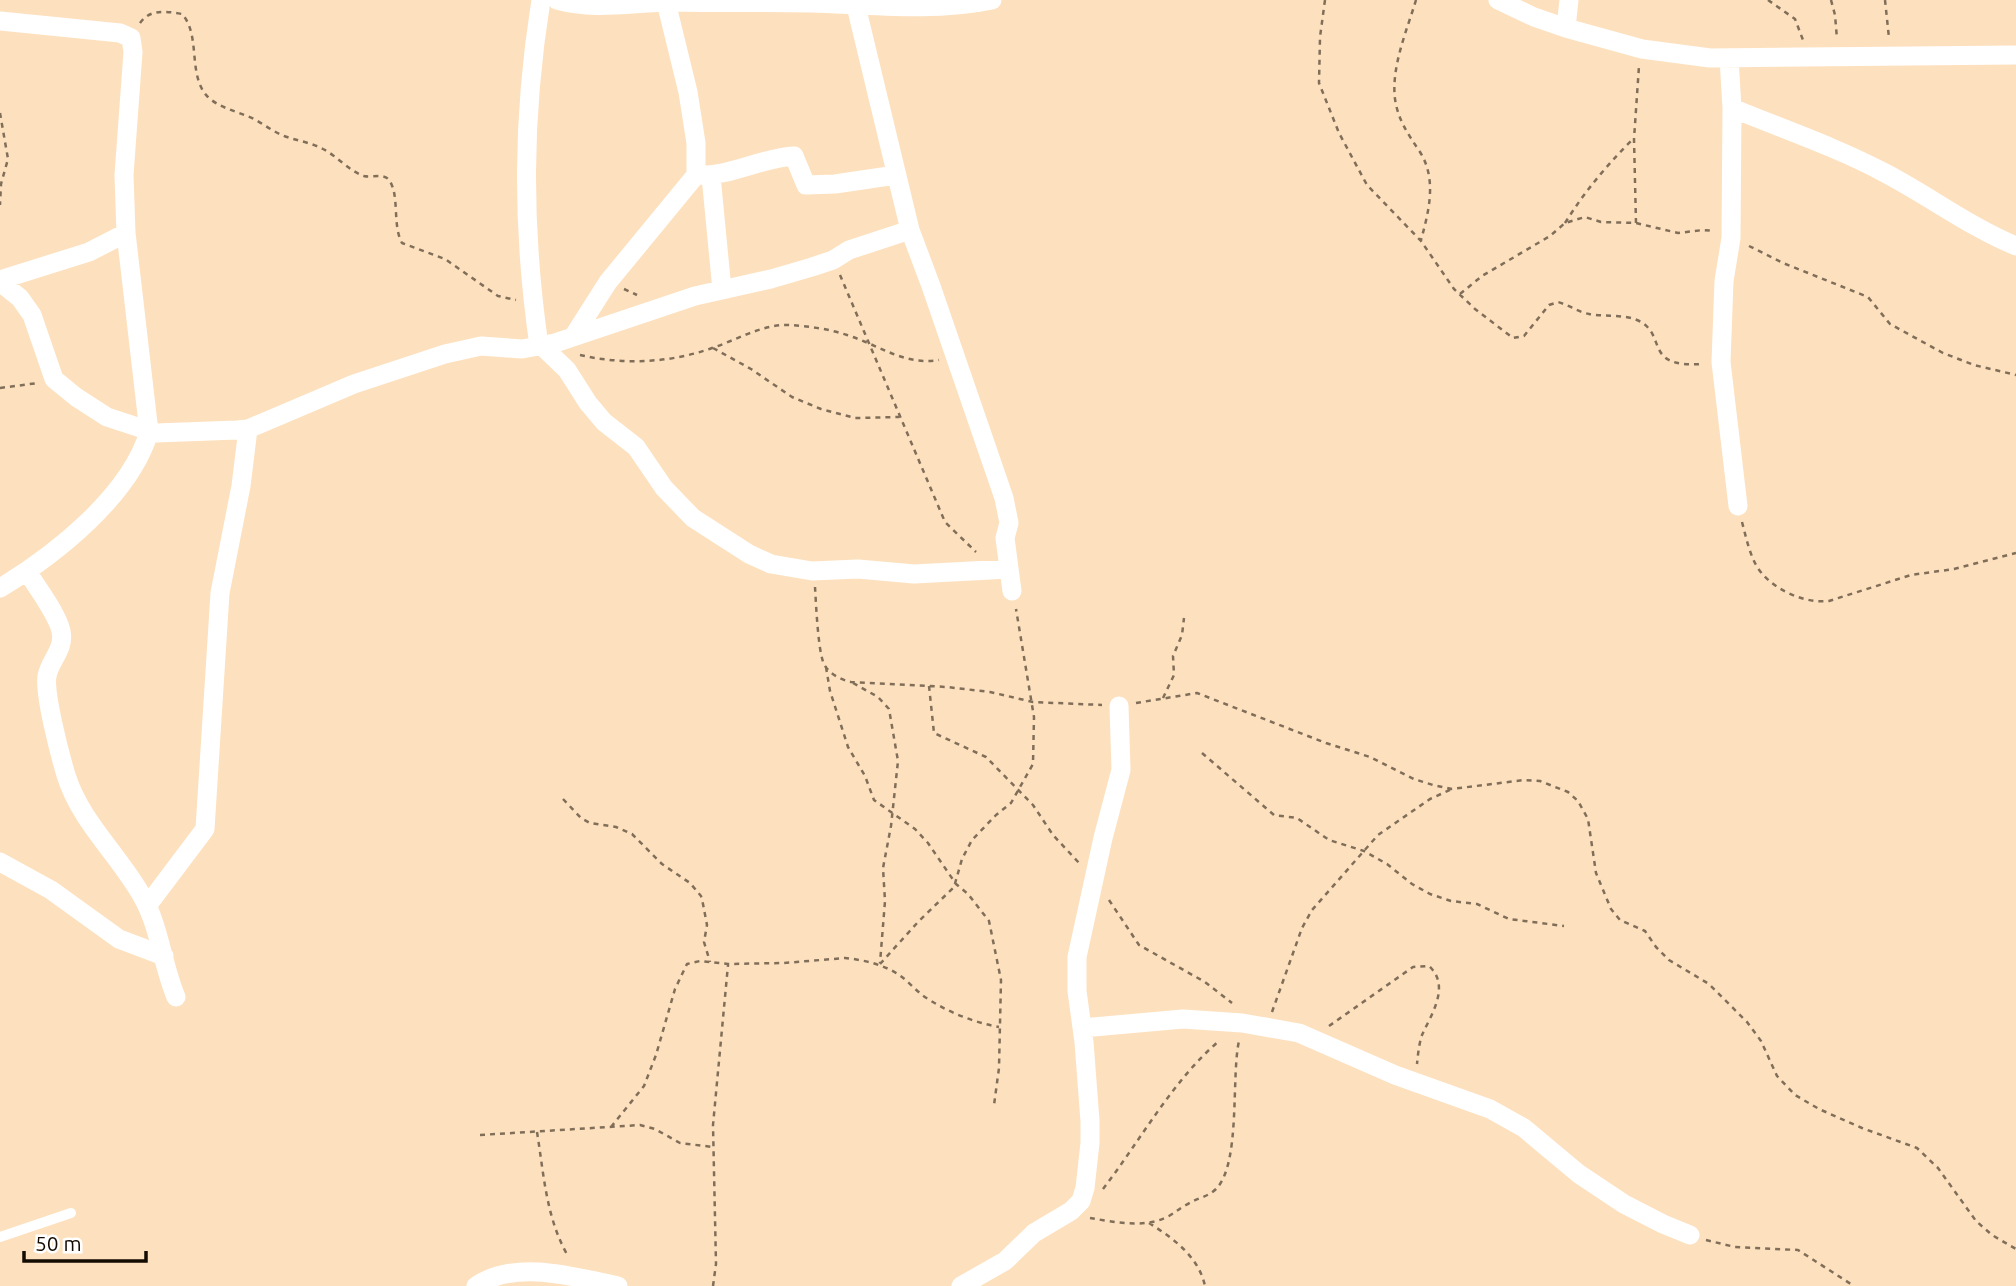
<svg xmlns="http://www.w3.org/2000/svg" width="2016" height="1286" viewBox="0 0 2016 1286" font-family="Ubuntu,sans-serif">
<style>
.lines{fill:none;stroke-linecap:round;stroke-linejoin:round}
.path{stroke:#806e59;stroke-width:2.5;stroke-dasharray:5 5;stroke-linecap:butt}
.lane{stroke:#fff;stroke-width:10}
.street{stroke:#fff;stroke-width:19}
</style>
<rect width="100%" height="100%" fill="#fde1bf"/>
<g class="lines">
<!-- path -->
<path class="path" d="M1325 0 1320 37 1319 83 1339 133 1367 185 1421 241 1454 289 1475 309 1513 338 1524 336 1549 305 1558 302C1569 305 1578 312 1589 314 1604 317 1623 314 1637 320 1669 334 1641 368 1702 364
M1416 0C1407 30 1391 67 1395 99 1398 120 1408 134 1420 152 1437 179 1429 211 1421 240
M1768 0 1795 19 1803 40
M1831 0 1835 15 1837 39
M1885 0 1889 38
M140 23C150 9 165 11 182 14 202 36 186 78 210 99 223 109 239 112 254 119 265 125 275 133 287 137 299 141 312 143 323 149 337 156 349 171 364 176 371 178 384 173 389 180 400 195 392 225 402 243L445 259 498 296 516 300
M0 113 8 159 1 184 0 205
M1565 223C1585 191 1607 165 1633 139
M1636 223 1634 139 1639 66
M1749 246 1783 263 1868 297 1890 324 1943 353 1974 365 2016 375
M840 275 945 522 976 552
M624 289 637 295
M1460 294 1482 276 1550 236 1565 223 1585 217 1601 222 1636 223 1678 233 1703 230 1714 231
M713 348 751 369 792 397 821 409 855 418 899 417
M580 355C623 365 671 363 712 348 737 340 762 324 789 325 808 326 829 329 847 335 879 345 905 366 939 360
M0 388 38 383
M1742 522C1746 537 1749 552 1756 565 1769 588 1803 604 1829 601L1911 575 1954 569 2016 553
M815 587C816 603 818 652 824 664 828 673 841 680 851 682L947 687 990 692 1033 702 1102 705
M826 667 830 691 848 747 865 776 874 800 915 829 928 843 956 884 968 894 989 921 1001 980 999 1068 994 1105
M853 683 878 697 889 709 898 761 891 826 883 868 885 901 880 963
M929 686 934 733 986 757 1033 805 1053 835 1080 864
M1163 698 1174 675 1173 656 1182 635 1184 618
M1136 703 1197 693 1326 743 1370 757 1414 779 1433 785 1452 789 1524 780 1540 781 1568 792 1578 801 1588 819 1596 873 1611 909 1620 920 1645 931 1656 947 1669 960 1709 984 1747 1022 1761 1041 1777 1076 1795 1095 1819 1109 1862 1128 1917 1148 1938 1168 1976 1221 1992 1235 2016 1249
M1202 753 1274 815 1297 818 1329 840 1364 851 1387 864 1412 884 1430 894 1451 901 1477 904 1509 919 1564 926
M563 799 581 818 590 823 616 827 632 834 662 864 690 883 701 896 703 904 707 925 704 942 710 962
M1109 900 1139 945 1205 982 1232 1003
M880 964 918 922 954 887 962 859 972 840 996 815 1011 803 1033 764 1034 717 1016 609
M1272 1012 1302 928 1312 910 1378 835 1430 799 1452 789
M1329 1026 1413 967 1429 966C1451 986 1431 1015 1422 1035 1419 1044 1418 1054 1417 1064
M611 1127 644 1086 656 1055 675 989 687 964 700 961 728 964 784 963 845 958C865 960 886 965 902 977 911 984 918 993 928 999 950 1013 973 1022 999 1027
M537 1132C544 1175 546 1218 568 1256
M480 1135 640 1125 655 1129 680 1143 713 1147
M1103 1189C1140 1141 1173 1080 1219 1041
M1090 1218C1115 1222 1145 1229 1169 1216 1176 1212 1181 1207 1188 1204 1197 1198 1208 1197 1216 1189 1241 1164 1231 1076 1239 1041
M1149 1223C1173 1238 1199 1257 1205 1286
M1706 1240 1735 1247 1798 1250 1854 1286
M713 1286 716 1264 713 1125 728 965"/>
<!-- lane -->
<path class="lane" d="M0 1237 71 1213"/>
<!-- street -->
<path class="street" d="M557 0C597 11 633 2 673 2 719 3 766 2 812 3 870 5 935 12 992 0
M1498 0 1534 17 1566 28 1642 49 1710 58 2016 55
M856 6 910 230 931 286 1004 498 1009 523 1005 538 1012 591
M0 21 120 33 131 38 133 52 124 175 126 233 149 432C130 496 55 555 0 588
M1566 28 1569 0
M1729 58 1732 108 1731 238 1724 281 1721 362 1738 506
M1732 108C1783 129 1836 147 1885 173 1929 196 1970 227 2016 246
M696 175C730 177 760 158 794 156L806 185 835 184 896 175
M711 176 722 290
M0 280 89 252 126 233
M0 282 20 298 32 315 54 379 76 397 107 417 156 433 237 430 248 429 354 384 445 354 481 346 522 349 555 343 695 296 771 279 812 267 833 260 849 250 910 230
M573 337 608 282 696 175V143L688 92 666 2
M541 345 567 370 588 403 604 422 636 447 664 488 693 518 749 554 771 564 812 571 858 569 914 574 1009 569
M539 346C522 227 522 119 541 0
M27 571C37 588 57 613 61 631 65 649 50 660 47 676 44 694 60 755 66 775 80 821 119 855 142 896 160 927 162 964 176 997
M0 862 51 890 119 939 164 956
M147 906 205 829 220 593 241 486 248 429
M1082 1028 1183 1019 1242 1023 1299 1033 1395 1075 1490 1109 1524 1128 1579 1174 1624 1204 1663 1224 1690 1235
M476 1286C516 1259 575 1277 618 1286
M961 1286 1005 1261 1034 1233 1071 1211 1081 1201 1085 1188 1090 1143V1121L1084 1042 1077 991V957L1103 838 1121 770 1119 706"/>
</g>
<!-- scale -->
<path d="M24 1251v10h122v-10" fill="none" stroke="#140b02" stroke-width="3.5"/>
<text x="35" y="1251" font-size="21" fill="#140b02" stroke="#ffffff" stroke-width="5" paint-order="stroke">50 m</text>
</svg>
